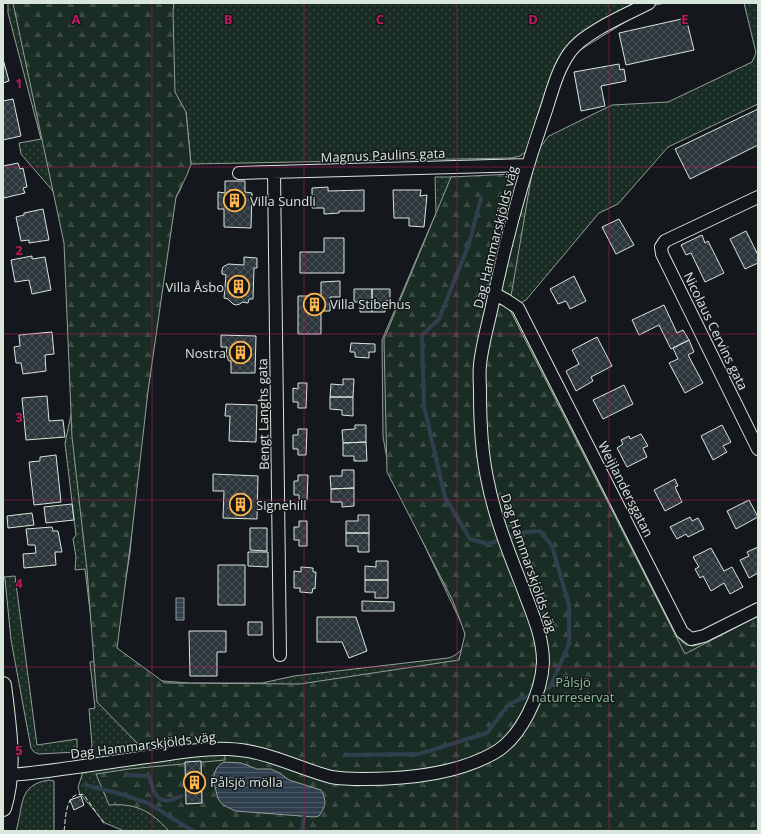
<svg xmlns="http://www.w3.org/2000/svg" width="761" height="834" viewBox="0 0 761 834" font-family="'Open Sans',sans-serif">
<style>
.grass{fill:url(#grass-dots);stroke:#939e99}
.forest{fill:url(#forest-firs);stroke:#939e99}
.water{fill:url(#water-rules);stroke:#939e99}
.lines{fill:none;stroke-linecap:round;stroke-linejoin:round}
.stream{stroke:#2f3f4d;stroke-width:4}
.building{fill:url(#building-cross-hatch);stroke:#d8e6dc}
.minor-casing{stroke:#d8e6dc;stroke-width:14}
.tertiary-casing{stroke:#d8e6dc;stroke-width:18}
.minor{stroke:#14181c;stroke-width:12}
.tertiary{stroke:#14181c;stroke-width:16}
.fence{stroke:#d8e6dc;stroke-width:1;stroke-dasharray:5 2;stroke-linecap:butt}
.grid{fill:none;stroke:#c2185b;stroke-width:1;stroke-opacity:0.55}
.labels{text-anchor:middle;stroke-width:3;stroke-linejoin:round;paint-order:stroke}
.street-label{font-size:13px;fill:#d8e6dc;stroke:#14181c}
.poi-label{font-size:13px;fill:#d8e6dc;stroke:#14181c;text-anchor:start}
.park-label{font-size:13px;fill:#8ac095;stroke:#14181c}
.grid-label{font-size:13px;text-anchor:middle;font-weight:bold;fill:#c2185b;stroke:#14181c;stroke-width:3;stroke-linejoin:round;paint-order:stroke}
</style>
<defs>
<pattern id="grass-dots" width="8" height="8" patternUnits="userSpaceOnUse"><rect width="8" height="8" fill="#1a2d24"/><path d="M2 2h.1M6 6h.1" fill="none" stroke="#3b4b43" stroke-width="1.8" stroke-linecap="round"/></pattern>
<pattern id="forest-firs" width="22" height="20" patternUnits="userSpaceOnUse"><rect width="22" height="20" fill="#1a2d24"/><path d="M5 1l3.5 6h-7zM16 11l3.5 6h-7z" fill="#3b4b43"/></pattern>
<pattern id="water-rules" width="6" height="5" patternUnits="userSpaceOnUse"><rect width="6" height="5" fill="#2f3f4d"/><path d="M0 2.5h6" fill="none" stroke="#4c5b66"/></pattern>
<pattern id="building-cross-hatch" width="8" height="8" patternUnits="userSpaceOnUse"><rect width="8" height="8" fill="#2c363c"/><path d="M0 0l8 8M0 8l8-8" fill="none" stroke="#4a5358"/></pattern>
</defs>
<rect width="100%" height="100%" fill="#14181c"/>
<!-- grass -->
<path class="grass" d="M8 3H665L651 6 572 55 527 151 520 156 511 158 191 164 186 112C186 137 189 164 181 188 179 193 176 196 174 202L137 470 130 553 110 677 189 683H262L294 676 448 658C462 654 468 643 464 629L412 519 387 459 383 437 382 340 436 213 435 177H516L549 136 612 105 668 102 752 62 756 53 744 3H758V104L668 147 618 204 599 213 526 300 520 303 678 637C684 645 689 647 698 645L758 615V775L531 831H124L105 823 81 795H80L78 787 92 745 89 709 95 708 90 662 96 661 85 569 75 570 76 557 73 539 76 535 65 443 92 316 72 218 52 190 21 154 19 143 41 139 8 13Z
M15 576 37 745 77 739V752L39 754 34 752 31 748 11 640 5 579 4 577Z
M49 780 54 781V831H16C24 806 17 785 49 780Z"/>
<!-- forest -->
<path class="forest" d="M13 3H174L173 11 175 92 186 112 191 164 187 175 176 197 148 391 132 532 117 648 165 683 300 684 459 660 465 634 453 601 387 472 384 339 451 177 532 173 509 308 685 654 758 616V831H169C151 811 136 803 109 805L96 774 129 769 225 760V746L205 744 142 748 97 702 87 570 72 437 64 243Z"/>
<!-- water -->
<path class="water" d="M176 598H184V620H176Z
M224 762 241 763 257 769H271L281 774 289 780 321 790C327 801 326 806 319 816L314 817 235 811C230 808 222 806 219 800 217 798 217 793 216 791 213 780 212 768 224 762Z"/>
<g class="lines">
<!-- stream -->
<path class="stream" d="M481 198 469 244 439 319 422 335 424 406 445 497 470 539 488 544 527 532 540 531 552 546 569 605V644L550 687 540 691
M345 755 419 754 487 733 509 704 533 694
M127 775 148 776C152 781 151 786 154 791 160 805 171 801 181 796
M85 785 117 793 148 803 188 828 194 831
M302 831 304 817"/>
</g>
<!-- building -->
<path class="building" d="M686 18 694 50 626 65 619 33Z
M3 59 9 81 3 83Z
M619 64 620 70 624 69 626 81 601 86 605 106 581 111 574 72Z
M13 99 21 136 3 140V101Z
M758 109V145L690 179 675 149Z
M18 163 20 169 23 168 27 187 23 188 25 193 4 198 3 194V166Z
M225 181H245V192L252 193 251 228 224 227V209H218V192L225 193Z
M328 187V191L364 190V211H339V213L324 214V208H312V188Z
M393 190H421L420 196 427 195 424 227 409 226V218H394Z
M43 209 49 240 29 243V240L21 241 16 217 24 215V213Z
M619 219 634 245 616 254 602 227Z
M746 231 758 255V263L745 269 730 239Z
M702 235 705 243 708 241 724 273 705 282 691 253 686 255 681 245Z
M324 238H344V273H300V252H324Z
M32 256V259L45 257 51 290 32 294 29 280 15 282 11 260Z
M244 257 257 258V268H254L253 299H249L248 303 242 302 240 304 236 305 233 304 228 299 224 298 226 275 222 274V270L223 267 228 264 244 265Z
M574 276 586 301 570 309 566 301 558 304 550 289Z
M340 281V297H330V311H321V334H298V296H321V282Z
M354 289H372V312H360V302H354Z
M372 289H390V301H385V312H372Z
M664 305 677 333 683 330 689 340 671 349 659 325 639 335 632 320Z
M52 332 54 354 45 355 46 371 23 374 21 363H16L14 347 20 346 19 335Z
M221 335 256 336 255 373H231V361H229L226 355 227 347H221Z
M597 337 612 366 591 377 593 381 576 391 566 371 579 364 572 350Z
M689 340 694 352 688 355 703 383 685 393 669 363 678 359 673 348Z
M351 343 375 344V352H369V358L355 357V352H350Z
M343 379H354L353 397H330L331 384 343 385Z
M298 383H307L306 408H298V402H293V388L298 389Z
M624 385 633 404 603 419 593 400Z
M47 396 49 421 63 420 65 437 26 440 22 398Z
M330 397H353V416L342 415V410L330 409Z
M226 404 257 405 256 442 229 441 230 416H225Z
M355 425H366V442L343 443 342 430 355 429Z
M722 425 731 442 723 446 727 452 713 460 701 436Z
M298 429H307L306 455H298V449H293V435H298Z
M641 434 648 446 643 448 647 457 627 467 617 448 623 444 621 440 629 436 630 439Z
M366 442 367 461H354V456H343V443Z
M56 455 61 502 34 505 29 462 40 461V457Z
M342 470H354V488L331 489 330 476H342Z
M213 474 258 476 257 519 223 518 224 491H213Z
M298 475H308L307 500H299V495H294V481H298Z
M675 479 678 486 675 487 682 502 665 511 654 490Z
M354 488V506L342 507V502H331V489Z
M749 500 758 517 736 529 727 511Z
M72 504 74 520 46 523 44 507Z
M32 513 34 525 8 528 7 516Z
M358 515H369V533H346V521H358Z
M690 517 692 521 698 518 704 529 688 537 686 534 677 539 670 527Z
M299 521H307V546H299V540H294V527H299Z
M52 527 53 531H58L62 552H55L56 565 24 568 23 554 36 553 35 545H28L26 529Z
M250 528H267V551L250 550Z
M346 533H369V552H358V546H346Z
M758 547V573L749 578 740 560 749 556 747 552Z
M711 548 724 571 732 567 743 587 730 594 724 583 711 591 703 576 700 578 695 569 699 567 693 557Z
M248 552H268V567L248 566Z
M376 561H388V580H365V566L376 567Z
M218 565H245V605H218Z
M301 567 313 568V572H316L315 589 313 588 312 593 300 592V588H294V571L301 572Z
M365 580H388V598H375V592H365Z
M362 601 394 602V611H362Z
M317 617H356L367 651 349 658 342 642H317Z
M248 622H262V635H248Z
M189 631H226V652H217V676H190Z
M201 761 202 803 186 804 185 762Z
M81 796 84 805 74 810 70 800Z"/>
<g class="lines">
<defs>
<path id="minor" d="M274 172 280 655
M239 173 527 165
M758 197 665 241 661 247 662 254 758 449
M495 294 506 300 518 308 682 632 691 639 704 636 758 609
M10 775C58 771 107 762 155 756 179 752 204 748 228 749 265 750 297 768 331 777 342 779 353 779 364 779 406 779 457 774 494 753 521 738 542 693 543 662 543 635 531 611 522 586 508 551 494 515 487 478 481 449 480 421 480 392 480 383 479 374 480 365 482 345 488 325 492 306 505 243 522 180 543 119 551 97 556 71 570 52 584 32 628 14 649 3"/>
<path id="tertiary" d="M3 685C8 725 15 770 3 808"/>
</defs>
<!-- minor casing -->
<use href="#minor" class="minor-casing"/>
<!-- tertiary casing -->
<use href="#tertiary" class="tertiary-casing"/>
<!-- minor -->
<use href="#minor" class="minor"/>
<!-- tertiary -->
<use href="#tertiary" class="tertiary"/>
<!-- fence -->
<path class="fence" d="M64 831C66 818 65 790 84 795L105 825"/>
</g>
<!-- grid -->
<path class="grid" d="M152 3V831M304 3V831M457 3V831M609 3V831M3 167H758M3 334H758M3 500H758M3 667H758"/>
<!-- icons -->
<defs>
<symbol id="building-ring" viewBox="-11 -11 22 22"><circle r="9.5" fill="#14181c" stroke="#ffb74d" stroke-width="1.5"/><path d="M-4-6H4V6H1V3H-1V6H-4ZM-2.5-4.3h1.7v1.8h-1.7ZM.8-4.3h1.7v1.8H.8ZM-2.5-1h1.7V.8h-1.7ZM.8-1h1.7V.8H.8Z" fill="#ffb74d"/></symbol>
</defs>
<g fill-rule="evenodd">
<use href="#building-ring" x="222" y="188" width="25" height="25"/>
<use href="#building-ring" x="226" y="274" width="25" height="25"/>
<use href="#building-ring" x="302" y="292" width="25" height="25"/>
<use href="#building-ring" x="228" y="340" width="25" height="25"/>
<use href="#building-ring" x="228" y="492" width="25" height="25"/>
<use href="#building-ring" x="182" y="770" width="25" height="25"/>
</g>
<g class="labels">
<!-- street labels -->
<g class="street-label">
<text transform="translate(383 155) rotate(-2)" y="5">Magnus Paulins gata</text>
<text transform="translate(495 237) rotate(-76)" y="5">Dag Hammarskjölds väg</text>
<text transform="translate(716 331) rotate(64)" y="5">Nicolaus Cervins gata</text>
<text transform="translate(263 414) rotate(-91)" y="5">Bengt Langhs gata</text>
<text transform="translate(626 489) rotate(63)" y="5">Weijlandersgatan</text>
<text transform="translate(529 563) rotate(71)" y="5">Dag Hammarskjölds väg</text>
<text transform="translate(143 745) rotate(-7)" y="5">Dag Hammarskjölds väg</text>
</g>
<!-- poi labels -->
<g class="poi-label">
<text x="250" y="206">Villa Sundli</text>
<text x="224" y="292" text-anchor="end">Villa Åsbo</text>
<text x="330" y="309">Villa Stibehus</text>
<text x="226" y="358" text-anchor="end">Nostra</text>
<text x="256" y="510">Signehill</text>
<text x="210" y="787">Pålsjö mölla</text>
</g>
<!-- park labels -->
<g class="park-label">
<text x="573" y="687">Pålsjö<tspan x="573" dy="15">naturreservat</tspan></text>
</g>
</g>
<g class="grid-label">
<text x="76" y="24">A</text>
<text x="228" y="24">B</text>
<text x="380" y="24">C</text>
<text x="533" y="24">D</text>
<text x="685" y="24">E</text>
<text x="19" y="88">1</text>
<text x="19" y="255">2</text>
<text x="19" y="422">3</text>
<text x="19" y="588">4</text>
<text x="19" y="755">5</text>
</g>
<!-- border -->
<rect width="761" height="834" fill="none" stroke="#d8e6dc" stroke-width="8"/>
</svg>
